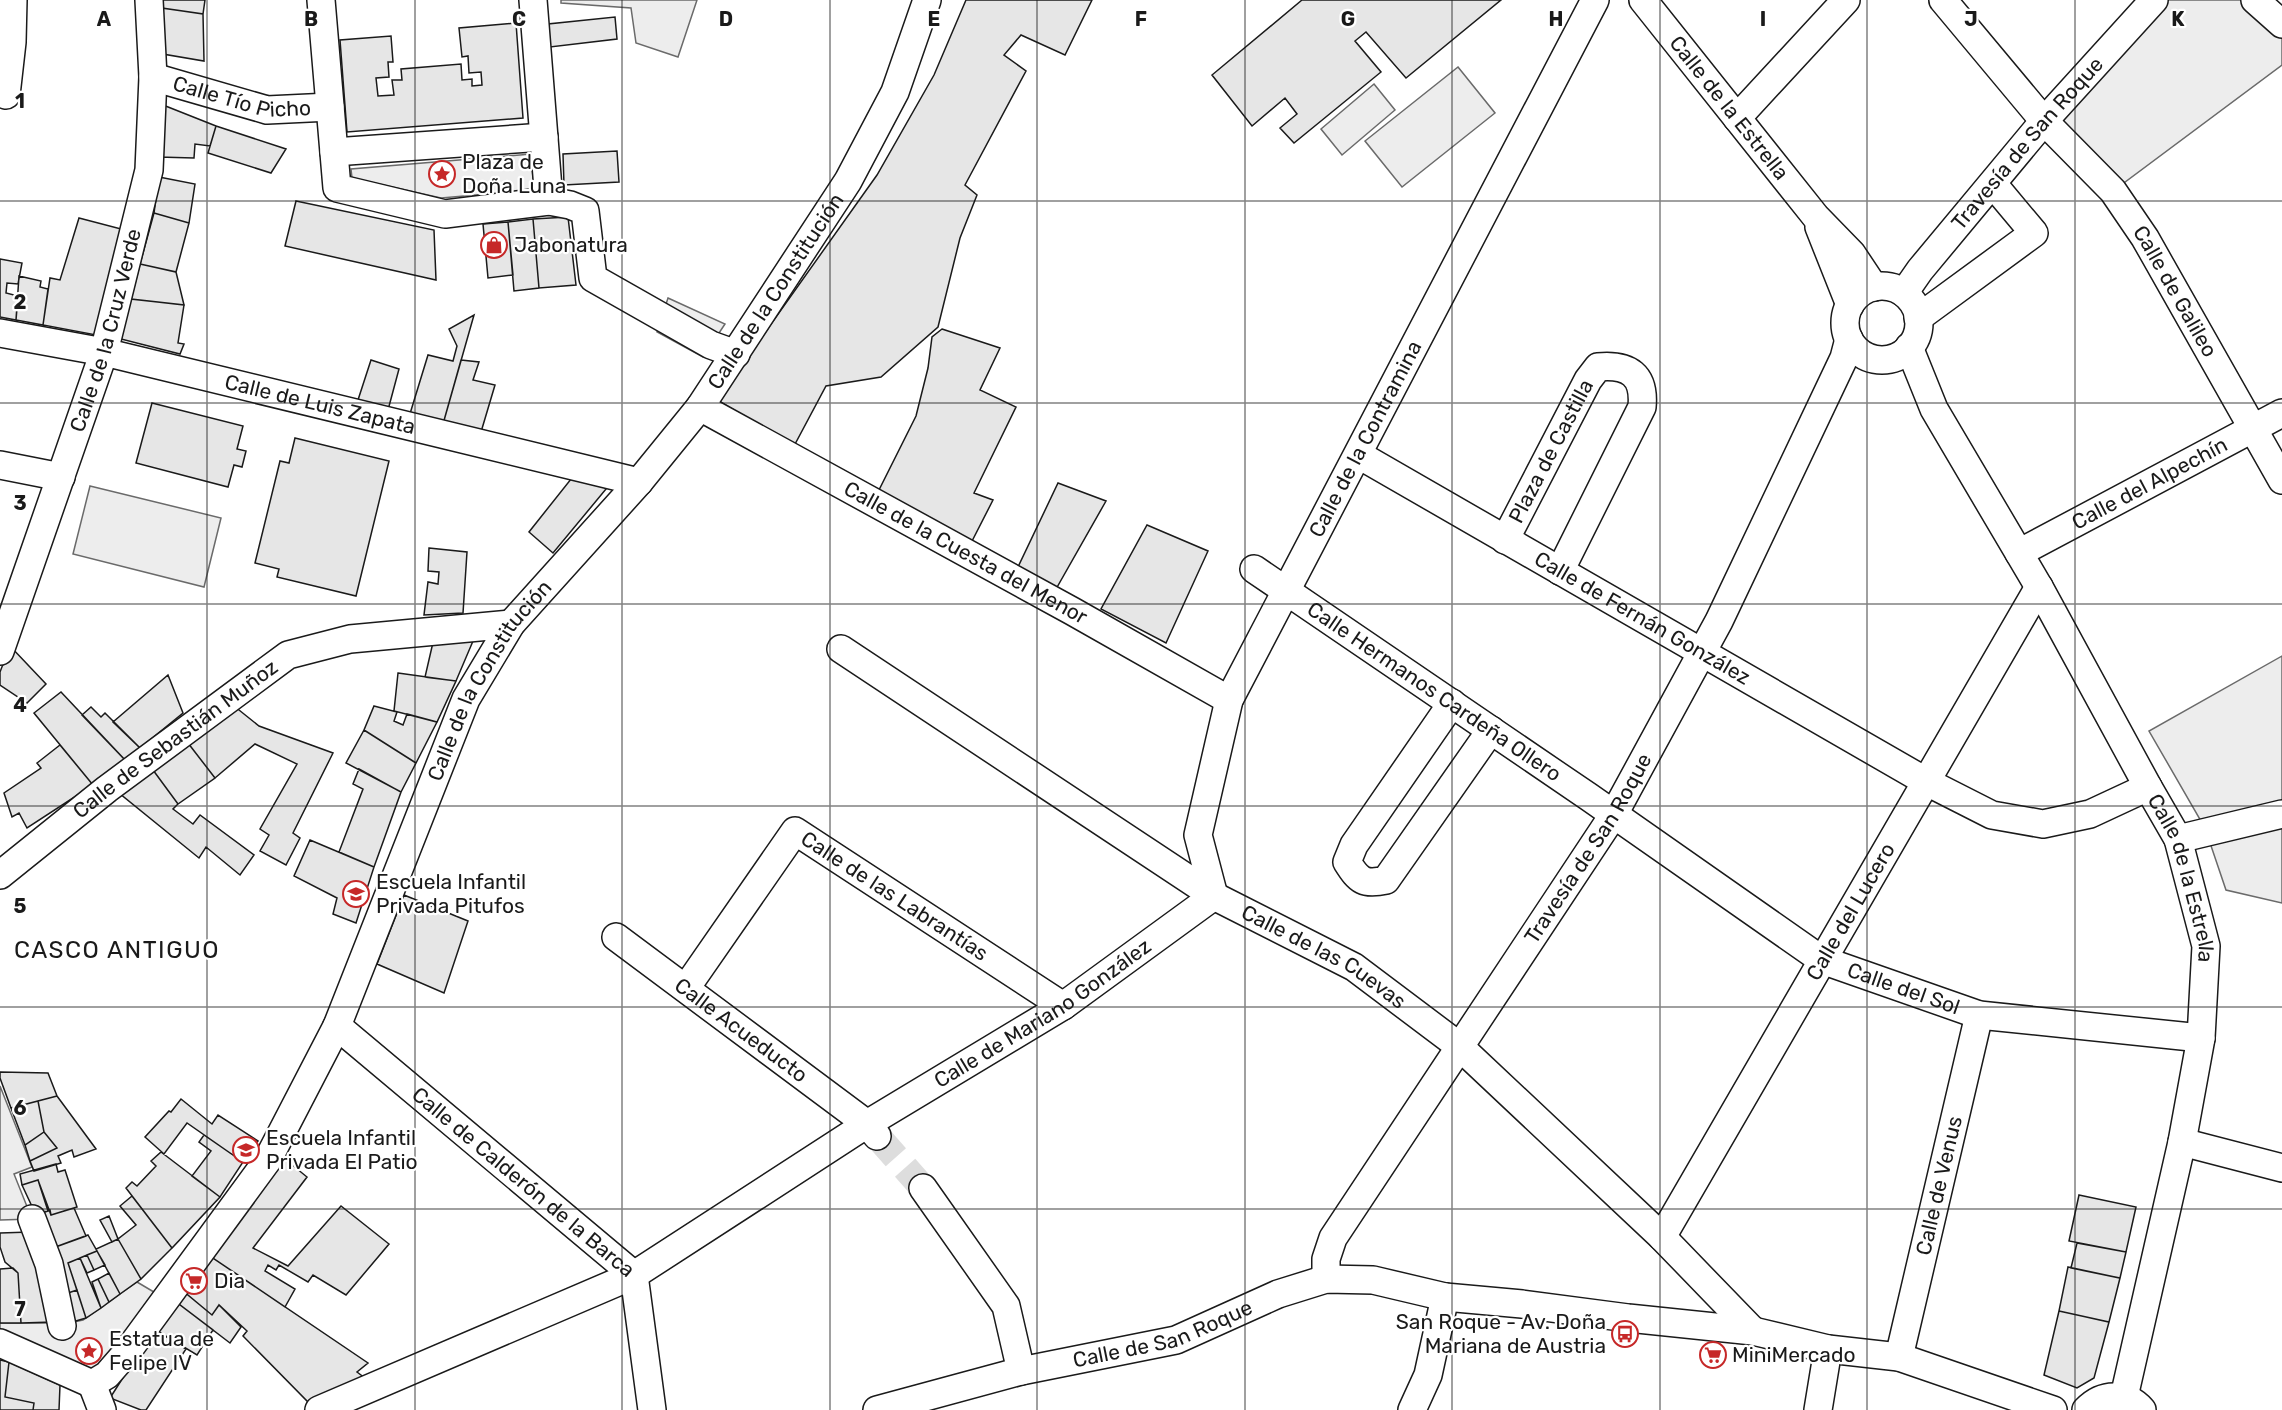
<svg xmlns="http://www.w3.org/2000/svg" width="2282" height="1410" viewBox="0 0 2282 1410" font-family="Rubik,sans-serif">
<style>
.built{fill:#ededed;stroke:#6a6a6a;stroke-width:1.5}
.building{fill:#e6e6e6;stroke:#1a1a1a;stroke-width:1.5}
.lines{fill:none;stroke-linecap:round;stroke-linejoin:round}
.minor-tunnel{stroke:#ddd;stroke-width:27;stroke-dasharray:27 14;stroke-linecap:butt}
.minor-casing{stroke:#1a1a1a;stroke-width:30}
.minor{stroke:#fff;stroke-width:27}
.grid{fill:none;stroke:#1a1a1a;stroke-width:1.5;stroke-opacity:0.55}
.labels{text-anchor:middle;stroke-width:4.5;stroke-linejoin:round;paint-order:stroke}
.street-label{font-size:21px;fill:#1a1a1a;stroke:#fff}
.poi-label{font-size:21px;fill:#1a1a1a;stroke:#fff;text-anchor:start}
.quarter-label{font-size:24px;letter-spacing:1.5px;fill:#1a1a1a;stroke:#fff}
.grid-label{font-size:20px;text-anchor:middle;font-weight:bold;fill:#1a1a1a;stroke:#fff;stroke-width:4.5;stroke-linejoin:round;paint-order:stroke}
</style>
<rect width="100%" height="100%" fill="#fff"/>
<!-- built -->
<path class="built" d="M561 0H697L678 57 636 43 631 8 561 3Z
M2154 0H2255L2282 24V65L2113 191 2044 121Z
M1458 67 1495 113 1402 187 1365 141Z
M1374 84 1395 110 1342 155 1321 129Z
M531 154 534 190 441 198 352 178 351 169Z
M668 298 725 324 703 357 657 332Z
M90 486 221 518 204 587 73 554Z
M2282 656V903L2226 890 2205 828 2149 731Z
M0 1086 32 1167 14 1174 32 1219 0 1220Z
M137 1282 159 1295 95 1376 0 1329V1323H69L83 1320Z"/>
<!-- building -->
<path class="building" d="M155 0H205L203 14 155 7Z
M966 0H1092L1065 55 1021 35 1004 55 1026 71 965 185 977 195 960 238 938 327 881 377 826 386 794 446 717 400 877 175 934 75Z
M1302 0H1501L1406 78 1366 32 1355 41 1381 72 1294 143 1280 128 1297 114 1285 98 1252 126 1212 75Z
M155 7 203 14 204 61 157 53Z
M615 17 617 39 550 47 548 24Z
M516 23 523 118 347 132 340 40 391 36 393 62H388L389 77 376 78 378 96 394 95 392 80H402L401 69 461 64 462 80 472 79V86L482 85 481 72 469 73 468 56 462 57 459 28Z
M158 103 216 126 210 146 195 144 194 158 158 157Z
M216 126 286 149 271 173 208 153Z
M617 151 619 182 564 185 563 154Z
M159 177 195 184 189 223 154 213Z
M296 201 434 230 436 280 285 246Z
M154 213 189 223 176 272 140 264Z
M568 217 576 285 539 288 533 219Z
M79 218 125 230 96 335 43 325 50 278 60 280Z
M533 219 539 288 514 291 508 222Z
M508 222 513 275 488 278 483 224Z
M0 259 22 263 18 284 7 283 6 293 18 296 16 320 0 317Z
M140 264 176 272 184 305 131 299Z
M19 276 41 281 40 287 48 289 43 325 16 320Z
M131 299 184 305 178 343 184 344 180 354 121 339Z
M474 315 443 424 409 417 428 355 453 361 457 346 449 329Z
M942 329 1000 348 980 390 1016 407 974 493 993 500 970 545 877 494 916 416 928 368 932 337Z
M371 360 399 369 388 410 357 403Z
M461 360 479 362 473 380 495 385 481 432 443 424Z
M152 403 243 426 237 449 246 451 242 467 234 465 228 487 136 463Z
M295 438 389 461 356 596 277 577 279 569 255 563 280 461 289 463Z
M575 474 611 483 553 553 529 532Z
M1058 483 1106 501 1056 589 1018 567Z
M1147 525 1208 551 1166 643 1101 609Z
M429 548 467 552 463 613 424 615 428 582 438 584 439 572 428 571Z
M476 634 456 681 425 677 434 638Z
M10 646 46 684 27 703 0 685V672Z
M398 673 456 681 437 722 394 711Z
M168 675 183 713 140 748 113 722Z
M61 692 125 760 93 785 34 713Z
M234 706 259 726 333 753 293 833 300 838 286 865 260 851 269 835 260 829 297 764 255 744 215 778 188 743Z
M374 706 397 712 394 721 403 725 407 714 437 722 416 763 364 730Z
M91 707 101 717 105 713 140 748 125 760 82 715Z
M364 730 416 763 401 792 346 763Z
M188 743 215 778 178 804 153 770Z
M60 745 93 785 27 828 19 813 12 817 4 793 41 768 37 763Z
M359 769 401 792 374 867 339 852 363 789 353 784Z
M153 770 178 804 173 809 193 824 200 815 254 855 240 875 206 847 199 858 119 793Z
M310 840 374 867 356 923 333 914 337 898 294 876Z
M404 895 468 921 444 993 377 964Z
M0 1072 48 1073 57 1096 11 1108 0 1078Z
M57 1096 96 1149 74 1157 72 1150 58 1156 61 1163 34 1171 30 1161 57 1148 44 1132 38 1101Z
M181 1099 212 1124 218 1115 258 1141 243 1162 187 1123 164 1154 145 1137 169 1111 171 1112Z
M38 1101 44 1132 25 1145 11 1108Z
M44 1132 57 1148 30 1161 25 1145Z
M204 1135 243 1162 220 1197 192 1176 211 1151 199 1142Z
M161 1152 220 1197 172 1248 126 1188 132 1182 137 1186 156 1166 151 1161Z
M280 1155 307 1177 253 1248 288 1266 341 1206 389 1244 346 1295 313 1275 308 1282 279 1265 276 1270 268 1265 265 1271 295 1289 285 1307 207 1254Z
M56 1164 58 1172 65 1170 77 1207 51 1215 38 1180 22 1185 20 1174Z
M38 1180 48 1211 36 1215 22 1185Z
M2079 1195 2136 1207 2126 1252 2069 1241Z
M132 1196 172 1248 141 1279 118 1239 136 1225 120 1206Z
M74 1208 86 1236 50 1249 36 1215 50 1210 51 1215Z
M109 1216 118 1239 112 1242 100 1220Z
M30 1232 53 1322 21 1323 18 1273 5 1262 0 1247V1233Z
M88 1235 97 1251 68 1263 77 1290 62 1295 50 1249Z
M118 1239 141 1279 120 1294 96 1249Z
M2077 1243 2126 1252 2120 1278 2071 1268Z
M97 1251 105 1265 94 1270 87 1255Z
M207 1254 368 1363 357 1372 365 1378 310 1404 243 1336 247 1331 219 1305 212 1315 182 1290Z
M87 1255 94 1270 87 1273 80 1258Z
M80 1258 101 1308 86 1318 68 1263Z
M2068 1267 2120 1278 2109 1322 2059 1311Z
M13 1268 18 1273 21 1323H0V1269Z
M109 1273 120 1294 109 1302 98 1279Z
M98 1279 109 1302 101 1308 92 1282Z
M77 1290 86 1318 69 1323 62 1295Z
M182 1290 212 1315 219 1305 241 1327 230 1343 175 1301Z
M175 1301 213 1330 197 1355 154 1329Z
M2059 1311 2109 1322 2094 1378 2077 1388 2044 1375Z
M154 1329 186 1349 146 1410H141L110 1398Z
M0 1360 9 1362 5 1397 34 1403 33 1410H0Z
M9 1362 60 1385 59 1410H33L34 1403 5 1397Z"/>
<g class="lines">
<!-- minor-tunnel -->
<path class="minor-tunnel" d="M878 1137 923 1188"/>
<defs>
<g id="minor">
<path d="M321 0 337 188 445 214 549 201 570 205 585 211 593 278 711 345 736 354"/>
<path d="M533 0 549 201"/>
<path id="s1" d="M1643 0 1816 217 1852 254 1874 287"/>
<path id="s2" d="M1943 0 2044 121 2113 191 2145 238 2282 480"/>
<path d="M2255 0 2282 24"/>
<path id="s3" d="M153 77 267 110 330 107"/>
<path d="M6 95 12 42 13 0"/>
<path d="M1737 118 1846 0"/>
<path d="M334 152 544 137"/>
<path d="M1819 227 1850 305"/>
<circle cx="1882" cy="323" r="37"/>
<path id="s4" d="M1904 293 1920 270 2044 121 2154 0"/>
<path d="M1918 318 2034 233 1993 184"/>
<path id="s5" d="M0 333 104 352 639 482"/>
<path id="s6" d="M1909 347 1934 409 2039 587 2148 787 2178 839 2206 946 2201 1038 2182 1142 2124 1397"/>
<path id="s7" d="M700 407 1072 611 1229 700"/>
<path id="s8" d="M1359 455 1927 782 1992 815 2043 824 2090 814 2148 787"/>
<path d="M0 465 61 477"/>
<path id="s9" d="M1505 540 1588 380 1598 367C1629 364 1645 375 1642 407L1560 571"/>
<path id="s10" d="M2019 553 2282 413"/>
<path id="s11" d="M1254 569 1589 797 1822 960 1979 1015 2201 1038"/>
<path id="s12" d="M841 649 1214 896 1354 967 1459 1046 1662 1237 1753 1331"/>
<path id="s13" d="M0 651 104 352 149 170 153 77 149 0"/>
<path d="M1452 703 1354 845 1347 862C1359 881 1364 885 1386 880L1491 730"/>
<path d="M2178 839 2282 814"/>
<path id="s14" d="M0 875 107 789 288 655 350 639 511 624"/>
<path id="s15" d="M1214 896 1198 835 1229 700 1595 0"/>
<path id="s16" d="M616 937 867 1124 877 1136"/>
<path id="s17" d="M686 988 795 831 1063 1006"/>
<path id="s18" d="M337 1026 634 1275 652 1410"/>
<path d="M2182 1142 2282 1168"/>
<path d="M923 1188 1006 1306 1021 1371"/>
<path d="M32 1219 49 1264 62 1326"/>
<path id="s19" d="M1662 1237 2039 587"/>
<path id="s20" d="M1326 1279V1259L1333 1238 1614 814 1719 621 1844 358 1849 339"/>
<path d="M0 1343 92 1384"/>
<path id="s21" d="M1899 1357 1979 1015"/>
<path id="s22" d="M92 1384 107 1375 127 1352 267 1161 337 1026 466 699 511 624 639 482 700 407 848 181 895 92 927 0"/>
<path d="M92 1384 102 1410"/>
<path id="s23" d="M319 1410 634 1275 867 1124 1063 1006 1214 896"/>
<path id="s24" d="M877 1410 1021 1371 1176 1340 1278 1294 1326 1279 1373 1280 1445 1297 1522 1304 1628 1318 1753 1331 1828 1349 1899 1357 2053 1410"/>
<path d="M1412 1410 1428 1375 1445 1297"/>
<path d="M1818 1410 1828 1349"/>
<path d="M2086 1410C2102 1393 2126 1392 2142 1410"/>
</g>
</defs>
<!-- minor casing -->
<use href="#minor" class="minor-casing"/>
<!-- minor -->
<use href="#minor" class="minor"/>
</g>
<!-- grid -->
<path class="grid" d="M207 0V1410M415 0V1410M622 0V1410M830 0V1410M1037 0V1410M1245 0V1410M1452 0V1410M1660 0V1410M1867 0V1410M2075 0V1410M0 201H2282M0 403H2282M0 604H2282M0 806H2282M0 1007H2282M0 1209H2282"/>
<!-- icons -->
<defs>
<symbol id="sight-ring" viewBox="-11 -11 22 22"><circle r="9.5" fill="#fff" stroke="#c62828" stroke-width="1.5"/><path d="M0-6L1.8-2.2L6-1.7L2.9 1.2L3.7 5.4L0 3.3L-3.7 5.4L-2.9 1.2L-6-1.7L-1.8-2.2Z" fill="#c62828"/></symbol>
<symbol id="shop-ring" viewBox="-11 -11 22 22"><circle r="9.5" fill="#fff" stroke="#c62828" stroke-width="1.5"/><path d="M-5-2.5h2.3a2.7 3.5 0 0 1 5.4 0H5L5.5 6h-11ZM-1.5-2.5h3a1.5 2.3 0 0 0-3 0Z" fill="#c62828"/></symbol>
<symbol id="school-ring" viewBox="-11 -11 22 22"><circle r="9.5" fill="#fff" stroke="#c62828" stroke-width="1.5"/><path d="M0-5L7-2L0 1L-7-2ZM-4 1L0 2.5L4 1V4Q0 6-4 4Z" fill="#c62828"/></symbol>
<symbol id="supermarket-ring" viewBox="-11 -11 22 22"><circle r="9.5" fill="#fff" stroke="#c62828" stroke-width="1.5"/><path d="M-6-5.5h2.5l.6 2H6L4.5 2H-2.5L-4.4-4H-6ZM-1.5 3.2a1.3 1.3 0 1 0 .1 0ZM3 3.2a1.3 1.3 0 1 0 .1 0Z" fill="#c62828"/></symbol>
<symbol id="bus-ring" viewBox="-11 -11 22 22"><circle r="9.5" fill="#fff" stroke="#c62828" stroke-width="1.5"/><path d="M-5-6H5V4H4V6H2V4H-2V6H-4V4H-5ZM-3.5-4V0h7V-4ZM-3.5 1.2v1.5H-2V1.2ZM2 1.2v1.5H3.5V1.2Z" fill="#c62828"/></symbol>
</defs>
<g fill-rule="evenodd">
<use href="#sight-ring" x="427" y="159" width="30" height="30"/>
<use href="#shop-ring" x="479" y="230" width="30" height="30"/>
<use href="#school-ring" x="341" y="879" width="30" height="30"/>
<use href="#school-ring" x="231" y="1135" width="30" height="30"/>
<use href="#supermarket-ring" x="179" y="1266" width="30" height="30"/>
<use href="#bus-ring" x="1610" y="1319" width="30" height="30"/>
<use href="#sight-ring" x="74" y="1336" width="30" height="30"/>
<use href="#supermarket-ring" x="1698" y="1340" width="30" height="30"/>
</g>
<g class="labels">
<!-- street labels -->
<g class="street-label">
<text dy="7" stroke="none"><textPath href="#s3" startOffset="92">Calle Tío Picho</textPath></text>
<text dy="7" stroke="none"><textPath href="#s1" startOffset="138">Calle de la Estrella</textPath></text>
<text dy="7" stroke="none"><textPath href="#s4" startOffset="194">Travesía de San Roque</textPath></text>
<text dy="7" stroke="none"><textPath href="#s22" startOffset="1302">Calle de la Constitución</textPath></text>
<text dy="7" stroke="none"><textPath href="#s2" startOffset="374">Calle de Galileo</textPath></text>
<text dy="7" stroke="none"><textPath href="#s13" startOffset="338">Calle de la Cruz Verde</textPath></text>
<text dy="7" stroke="none"><textPath href="#s5" startOffset="328">Calle de Luis Zapata</textPath></text>
<text dy="7" stroke="none"><textPath href="#s15" startOffset="496">Calle de la Contramina</textPath></text>
<text dy="7" stroke="none"><textPath href="#s9" startOffset="100">Plaza de Castilla</textPath></text>
<text dy="7" stroke="none"><textPath href="#s10" startOffset="148">Calle del Alpechín</textPath></text>
<text dy="7" stroke="none"><textPath href="#s7" startOffset="303">Calle de la Cuesta del Menor</textPath></text>
<text dy="7" stroke="none"><textPath href="#s8" startOffset="327">Calle de Fernán González</textPath></text>
<text dy="7" stroke="none"><textPath href="#s22" startOffset="816">Calle de la Constitución</textPath></text>
<text dy="7" stroke="none"><textPath href="#s11" startOffset="218">Calle Hermanos Cardeña Ollero</textPath></text>
<text dy="7" stroke="none"><textPath href="#s14" startOffset="222">Calle de Sebastián Muñoz</textPath></text>
<text dy="7" stroke="none"><textPath href="#s20" startOffset="508">Travesía de San Roque</textPath></text>
<text dy="7" stroke="none"><textPath href="#s6" startOffset="600">Calle de la Estrella</textPath></text>
<text dy="7" stroke="none"><textPath href="#s17" startOffset="310">Calle de las Labrantías</textPath></text>
<text dy="7" stroke="none"><textPath href="#s19" startOffset="376">Calle del Lucero</textPath></text>
<text dy="7" stroke="none"><textPath href="#s12" startOffset="573">Calle de las Cuevas</textPath></text>
<text dy="7" stroke="none"><textPath href="#s11" startOffset="776">Calle del Sol</textPath></text>
<text dy="7" stroke="none"><textPath href="#s23" startOffset="828">Calle de Mariano González</textPath></text>
<text dy="7" stroke="none"><textPath href="#s16" startOffset="156">Calle Acueducto</textPath></text>
<text dy="7" stroke="none"><textPath href="#s18" startOffset="243">Calle de Calderón de la Barca</textPath></text>
<text dy="7" stroke="none"><textPath href="#s21" startOffset="176">Calle de Venus</textPath></text>
<text dy="7" stroke="none"><textPath href="#s24" startOffset="296">Calle de San Roque</textPath></text>
</g>
<!-- poi labels -->
<g class="poi-label">
<text x="462" y="169">Plaza de<tspan x="462" dy="24">Doña Luna</tspan></text>
<text x="514" y="252">Jabonatura</text>
<text x="376" y="889">Escuela Infantil<tspan x="376" dy="24">Privada Pitufos</tspan></text>
<text x="266" y="1145">Escuela Infantil<tspan x="266" dy="24">Privada El Patio</tspan></text>
<text x="214" y="1288">Dia</text>
<text x="1606" y="1329" text-anchor="end">San Roque - Av. Doña<tspan x="1606" dy="24">Mariana de Austria</tspan></text>
<text x="109" y="1346">Estatua de<tspan x="109" dy="24">Felipe IV</tspan></text>
<text x="1732" y="1362">MiniMercado</text>
</g>
<!-- quarter labels -->
<g class="quarter-label">
<text x="117" y="958">CASCO ANTIGUO</text>
</g>
</g>
<g class="grid-label">
<text x="104" y="26">A</text>
<text x="311" y="26">B</text>
<text x="519" y="26">C</text>
<text x="726" y="26">D</text>
<text x="934" y="26">E</text>
<text x="1141" y="26">F</text>
<text x="1348" y="26">G</text>
<text x="1556" y="26">H</text>
<text x="1763" y="26">I</text>
<text x="1971" y="26">J</text>
<text x="2178" y="26">K</text>
<text x="20" y="108">1</text>
<text x="20" y="309">2</text>
<text x="20" y="510">3</text>
<text x="20" y="712">4</text>
<text x="20" y="913">5</text>
<text x="20" y="1115">6</text>
<text x="20" y="1316">7</text>
</g>
</svg>
